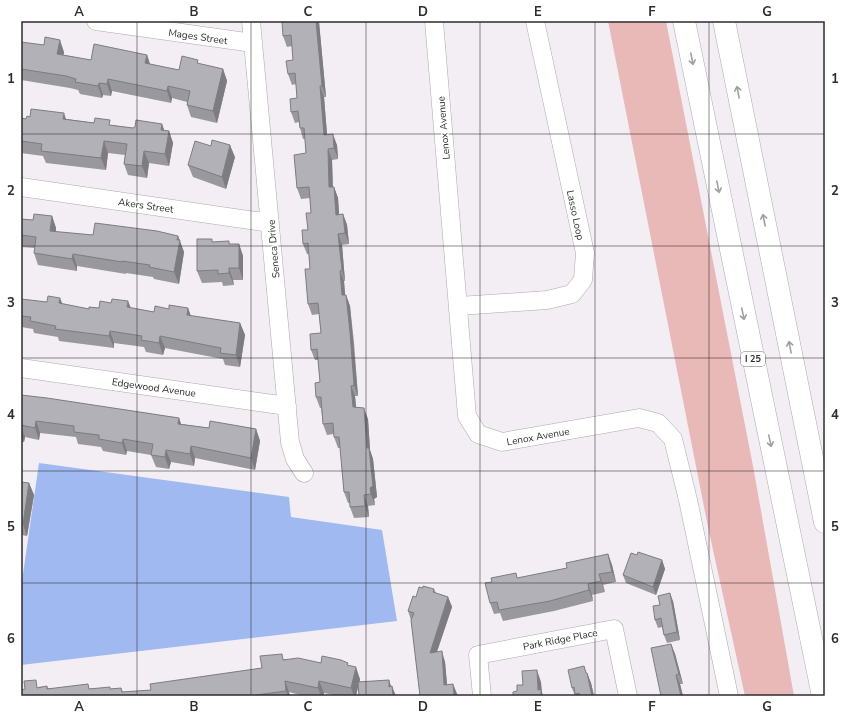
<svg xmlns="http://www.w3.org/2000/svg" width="846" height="717" viewBox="0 0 846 717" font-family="'Nunito Sans',sans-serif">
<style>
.green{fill:#e9b9b8}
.water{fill:#a0b9f0}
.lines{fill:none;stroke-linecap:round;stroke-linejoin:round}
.minor-casing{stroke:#aca8ad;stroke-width:19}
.highway-casing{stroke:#aca8ad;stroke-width:23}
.minor{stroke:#fff;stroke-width:18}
.highway{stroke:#fff;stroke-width:22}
.wall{fill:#99989d}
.shaded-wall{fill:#7d7c80}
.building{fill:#b2b1b7;stroke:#7d7c80}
.oneway{stroke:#a1a0a1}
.grid{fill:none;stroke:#2e2c2e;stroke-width:1;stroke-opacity:0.55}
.labels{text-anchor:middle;stroke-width:3;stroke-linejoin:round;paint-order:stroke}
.shield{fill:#fff;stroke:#6d6b6d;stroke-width:1}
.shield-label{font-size:9px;font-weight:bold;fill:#2e2c2e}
.street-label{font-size:10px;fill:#2e2c2e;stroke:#fff}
.neatline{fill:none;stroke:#2e2c2e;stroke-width:1.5}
.grid-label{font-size:13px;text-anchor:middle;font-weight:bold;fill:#2e2c2e}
</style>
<rect width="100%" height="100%" fill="#f3eef3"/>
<!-- green -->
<path class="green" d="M608 21H666L753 466 794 696H745L708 527Z"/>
<!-- water -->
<path class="water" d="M39 463 289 497 291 517 382 530 397 621 21 665V588Z"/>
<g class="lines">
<defs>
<path id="minor" d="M96 21 253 43
M251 21 290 442 295 459 304 473
M434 21 467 416 478 434 502 442 639 418 658 423 673 439 688 500 729 696
M21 187 270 223
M459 306 547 300 572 294 583 280 585 253 535 21
M21 368 287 406
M482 696 478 655 614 629 628 696"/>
<path id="highway" d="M684 21 823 696
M724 21 825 522"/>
</defs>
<!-- minor casing -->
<use href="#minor" class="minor-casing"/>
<!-- highway casing -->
<use href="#highway" class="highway-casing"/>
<!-- minor -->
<use href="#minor" class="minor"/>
<!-- highway -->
<use href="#highway" class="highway"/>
</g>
<!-- wall -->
<path class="wall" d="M292 21H330L319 22 326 97H324L327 135 337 145 338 159 332 160 333 187H334L338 198 339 215 343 214 347 225 349 244 342 245 345 281H344L345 295H346L350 306 354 342 358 396H355L356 407 368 419 370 450 373 459 377 497 374 499 375 505 368 506 369 517 354 518 350 507V503H348L344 492 340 448H338L334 437V434L327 435 323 424 321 408H320L316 397 320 382 318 360H315L311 350 321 333 319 314 312 315 308 304 310 269 309 254H307L303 244 308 230 311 213 310 198 301 199 297 188 306 153 305 139H303L300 128 299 122 295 123 291 112 297 98 296 84 292 85 288 74 293 60 292 46 287 47 283 36Z
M21 42 64 52 63 55 91 60 147 55 150 64 179 70 199 64 223 69 227 81 217 123 191 117 187 105V102L172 98 171 103 112 91 111 96 103 95 102 98 80 94 78 90 70 88 21 80Z
M21 118 26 119H66L133 128 162 124 164 130 169 131 173 143 169 166 149 163 147 178 128 175 124 164 125 155 108 153 106 170 46 163 43 156 21 153Z
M235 157 226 189 193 177 188 165Z
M52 216 56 228V232L93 235 178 236 184 252 179 284 154 279 153 277 126 273V274L77 266V271L38 265 34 253 35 248 21 247V219L33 220Z
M213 242 230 244H239L243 256V280H233L234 285 223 286 222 282 202 283 197 271Z
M21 299 62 304 89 309 131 308 154 312 169 309 188 308 191 316 240 323 245 335 240 367 225 365 223 359 165 348 163 355 146 352 144 347 114 343V348L59 341 58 337 34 333 33 329 21 327Z
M21 395 179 418 181 424 209 428 256 429 260 441 255 470 195 458 194 466 171 462 169 469 156 467 151 455 127 451 126 455 103 451 101 447 78 444 76 437 40 433 39 440 25 437 24 442H21Z
M21 482 29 483 34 495 27 536 21 535Z
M608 554 612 565 616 582 603 585 605 592 592 595 593 601 554 611 503 621 500 613 494 614 490 603 567 568Z
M637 555 662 560 665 569 656 595 626 583 623 575Z
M423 588 434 589 436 593 448 597 452 607 437 652 445 662 447 685 453 684 457 694 420 696 411 620 408 611Z
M673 601 680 640 667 643 664 635 662 627 658 628 655 620 660 605Z
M671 644 675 654 683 684H680L683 696H661Z
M284 659 349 666 360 679V682L389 680 391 686H358L356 696H338L324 693 323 696H304L289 692 290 696H21L38 687 47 686 48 688 111 689 121 688 123 692 151 690 262 668Z
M584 666 586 673H587L591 683 594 696H575L572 688Z"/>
<!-- shaded-wall -->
<path class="shaded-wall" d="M316 21H319V22L326 97 322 86Z
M60 40 64 52 62 66 57 54Z
M147 55 151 67 145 63Z
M223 69 227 81 217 123 213 111Z
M108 79 112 91 111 96 107 84Z
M99 83 103 95 102 98 98 86Z
M168 86 172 98 171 103 167 91Z
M320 86 324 97 328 146 324 135Z
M64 113 68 125 63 119Z
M162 124 166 136 161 130Z
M169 131 173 143 169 166 165 154Z
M333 134 337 145 338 159 334 148Z
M104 141 108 153 106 170 101 158Z
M230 145 235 157 226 189 222 177Z
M328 149 332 160 333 198 329 187Z
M144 151 149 163 147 178 142 166Z
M334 187 338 198 340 226 336 215Z
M343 214 347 225 349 244 345 233Z
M52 216 56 228 55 243 50 231Z
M338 234 342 245 345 281 342 270Z
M178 236 184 252 179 284 174 272Z
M239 244 243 256V280L239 268Z
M73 254 77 266V271L72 259Z
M229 268 233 280 234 285 229 273Z
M340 271 344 281 346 306 342 295Z
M346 295 350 306 358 396 354 385Z
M60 298 65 310 59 303Z
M128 301 133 313 127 307Z
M188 308 192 320 187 315Z
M240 323 245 335 240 367 236 355Z
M110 331 114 343V348L109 336Z
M160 336 165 348 163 355 159 343Z
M351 386 355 396 357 418 353 407Z
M364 408 368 419 370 450 373 459 377 497 374 499 375 505 371 494Z
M179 418 183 430 178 424Z
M36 421 40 433 39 440 35 428Z
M21 427 25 437 24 442 21 435Z
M256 429 260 441 255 470 251 458Z
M123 439 127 451 126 455 122 443Z
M191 446 195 458 194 466 190 454Z
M166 450 171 462 169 469 165 457Z
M29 483 34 495 27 536 23 524Z
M364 495 368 506 369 517 365 506Z
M608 554 612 565 616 582 612 572Z
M662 560 665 569 656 595 653 587Z
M599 574 603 585 605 592 601 581Z
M588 584 592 595 593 601 589 590Z
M670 593 673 601 680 640 677 632Z
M448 597 452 607 433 663 430 653Z
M671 644 675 654 683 684 679 674Z
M442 651 445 662 448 695 444 685Z
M356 667 360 679 356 696H354L351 688Z
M537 670 541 682 542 692 543 696H540L538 690Z
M587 673 591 683 594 696H592Z
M676 675 680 684 683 696H681Z
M389 680 392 691V686L396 696H392L389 687Z
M285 681 289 692 290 696H288L286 691Z
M319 681 324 693 323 696H321L318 688Z
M453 684 457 694V696H454Z"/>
<!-- building -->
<path class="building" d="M292 21H316L322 86H320L324 135 333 134 334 148 328 149 329 187H334L336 215 343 214 345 233 338 234 342 270 340 271 342 295H346L350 332 354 385 351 386 353 407 364 408 367 448H369L373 486 370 488 371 494 364 495 365 506 350 507 349 492H344L339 437H334L333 423 323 424 321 397H316L315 383 320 382 317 349 311 350 310 334 321 333 318 303 308 304 305 269H310L308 243 303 244 302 230H308L306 213H311L309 187 297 188 294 155 306 153 304 128H300L298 111 291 112 290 99 297 98 295 73 288 74 286 61 293 60 291 35 283 36 282 22Z
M45 37 60 40 57 54 91 60 94 44 147 55 145 63 179 70 182 56 198 60 197 63 223 69 213 111 187 105 190 91 168 86 167 91 108 79 107 84 99 83 98 86 75 82 76 79 66 76 21 69V42L44 45Z
M31 109 64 113 63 119 94 123 95 118 110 120 109 125 133 128 135 127 136 120 162 124 161 130 169 131 165 154 144 151 142 166 124 164 127 144 104 141 101 158 41 151 42 144 21 141V118L26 119 27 116 30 117Z
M212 140 230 145 222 177 188 165 195 141 211 146Z
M34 214 52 216 50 231 93 235 95 223 157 231 178 236 177 240H180L174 272 149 267 150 265 122 261V262L73 254 72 259 34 253 36 237 21 235V219L33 220Z
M197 239H212V242L229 241V244H239V268H229V273L218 274V270L197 271Z
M48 296 60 298 59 303 89 309V307L99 308 100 301 111 303 112 299 128 301 127 307 154 312 155 306 169 309V305L188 308 187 315 240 323 236 355 220 353 221 348 160 336 159 343 141 340 142 336 110 331 109 336 55 329 56 326 30 321 31 317 21 316V299L47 302Z
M21 395 47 398 179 418 178 424 209 428 210 421 256 429 251 458 191 446 190 454 166 450 165 457 151 455 153 444 123 439 122 443 99 439V435L74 432V426L36 421 35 428 21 425Z
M21 482 29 483 23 524H21Z
M638 552 662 560 653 587 623 575 631 553 637 555Z
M608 554 612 572 599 574 601 581 588 584 589 590 550 601 499 610 497 602 490 603 485 583 492 582 491 578 516 573 517 578 567 568 566 563Z
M423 586 434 589 433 592 448 597 430 653 442 651 444 685 453 684 454 696H420L411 620 414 613 408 611 413 596 416 597 419 587 423 588Z
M670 593 677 632 664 635 661 618 655 620 653 606 660 605 658 596Z
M671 644 679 674 676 675 681 696H661L651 648Z
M282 654 283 660 298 658 321 663 322 656 341 660 348 663 347 665 356 667 351 688 319 681 318 688 285 681 286 691 256 695V696H21V690L25 689 24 681 36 680 37 688 47 686V689L88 684 89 689 110 687V689L121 688 122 692 151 690 150 684 262 668 260 656Z
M584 666 586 673H587L592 696H580L579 693 575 694 574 687 572 688 568 670Z
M537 670 538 690 541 689V696H513V692L517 691V685H523L522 671Z
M389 680V687L392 686 393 696H359L358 682Z"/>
<!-- one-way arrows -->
<defs><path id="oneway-shaft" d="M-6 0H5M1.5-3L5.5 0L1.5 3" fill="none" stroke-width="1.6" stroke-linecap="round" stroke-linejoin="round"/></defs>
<g class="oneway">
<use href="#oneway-shaft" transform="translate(692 59) rotate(79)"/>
<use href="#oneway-shaft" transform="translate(738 92) rotate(-101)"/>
<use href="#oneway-shaft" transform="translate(718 187) rotate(79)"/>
<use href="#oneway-shaft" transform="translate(764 220) rotate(-101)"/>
<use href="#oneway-shaft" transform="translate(743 314) rotate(78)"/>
<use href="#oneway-shaft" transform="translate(790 347) rotate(-101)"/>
<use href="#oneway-shaft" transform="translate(770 441) rotate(78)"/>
</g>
<!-- grid -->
<path class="grid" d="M137 21V696M251 21V696M366 21V696M480 21V696M595 21V696M709 21V696M21 134H825M21 246H825M21 358H825M21 471H825M21 583H825"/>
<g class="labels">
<!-- shield labels -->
<rect class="shield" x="741" y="352" width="24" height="14" rx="3"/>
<g class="shield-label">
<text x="753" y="362">I 25</text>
</g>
<!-- street labels -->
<g class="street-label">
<text transform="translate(198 36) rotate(8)" y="4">Mages Street</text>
<text transform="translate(443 128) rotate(-95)" y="4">Lenox Avenue</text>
<text transform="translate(146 205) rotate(8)" y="4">Akers Street</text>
<text transform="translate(576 215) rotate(78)" y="4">Lasso Loop</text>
<text transform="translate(273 249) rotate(-95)" y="4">Seneca Drive</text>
<text transform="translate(154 387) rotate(8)" y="4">Edgewood Avenue</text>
<text transform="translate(538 436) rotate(-10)" y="4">Lenox Avenue</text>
<text transform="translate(560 639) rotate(-11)" y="4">Park Ridge Place</text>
</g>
</g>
<!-- border -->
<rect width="846" height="717" fill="none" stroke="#ffffff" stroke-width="44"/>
<rect x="22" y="22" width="802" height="673" class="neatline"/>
<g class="grid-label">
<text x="79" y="16">A</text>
<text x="194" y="16">B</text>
<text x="308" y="16">C</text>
<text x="423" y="16">D</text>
<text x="538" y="16">E</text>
<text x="652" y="16">F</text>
<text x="767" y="16">G</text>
<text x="11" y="83">1</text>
<text x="835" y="83">1</text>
<text x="11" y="195">2</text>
<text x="835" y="195">2</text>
<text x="11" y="307">3</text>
<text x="835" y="307">3</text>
<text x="11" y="419">4</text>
<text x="835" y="419">4</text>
<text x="11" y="531">5</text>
<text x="835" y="531">5</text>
<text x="11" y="643">6</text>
<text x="835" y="643">6</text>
<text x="79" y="711">A</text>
<text x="194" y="711">B</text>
<text x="308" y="711">C</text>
<text x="423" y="711">D</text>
<text x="538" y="711">E</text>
<text x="652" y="711">F</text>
<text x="767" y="711">G</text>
</g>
</svg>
